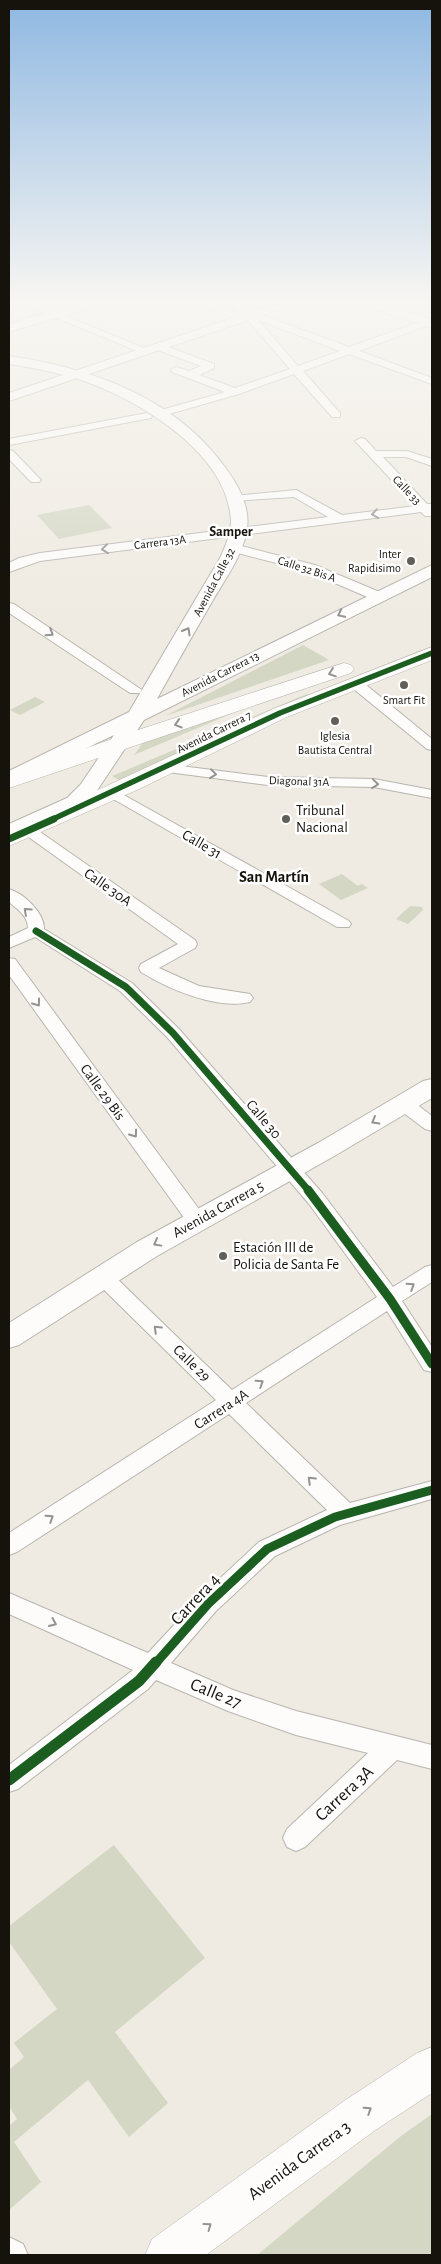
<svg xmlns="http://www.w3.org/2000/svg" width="441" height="2264" viewBox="0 0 441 2264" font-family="'Alegreya Sans',sans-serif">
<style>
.green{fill:#d3d7c3}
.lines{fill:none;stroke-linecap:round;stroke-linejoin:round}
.minor-casing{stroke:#b8b5ae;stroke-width:2}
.tertiary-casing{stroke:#b8b5ae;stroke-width:2}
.secondary-casing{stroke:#b8b5ae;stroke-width:2}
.primary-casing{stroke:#b8b5ae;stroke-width:1}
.minor{fill:#fdfcfb;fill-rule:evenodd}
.tertiary{fill:#fdfcfb;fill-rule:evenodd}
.secondary{fill:#fdfcfb;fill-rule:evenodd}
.primary{fill:#fdfcfb;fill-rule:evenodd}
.cycleway-far3-casing{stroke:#fff;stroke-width:8}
.cycleway-far2-casing{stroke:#fff;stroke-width:10}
.cycleway-far1-casing{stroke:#fff;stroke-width:12}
.cycleway-casing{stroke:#fff;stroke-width:14}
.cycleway-far3{stroke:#1b5e20;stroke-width:5.5}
.cycleway-far2{stroke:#1b5e20;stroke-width:7}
.cycleway-far1{stroke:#1b5e20;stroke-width:9}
.cycleway{stroke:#1b5e20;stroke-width:11}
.oneway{stroke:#959390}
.poi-dot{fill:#625f58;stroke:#fff;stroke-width:2}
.labels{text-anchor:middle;stroke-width:5;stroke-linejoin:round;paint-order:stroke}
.far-street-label{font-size:12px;fill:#16130d;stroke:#fff}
.far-poi-label{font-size:12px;fill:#16130d;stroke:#fff}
.far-neighbourhood-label{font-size:14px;font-weight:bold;fill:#16130d;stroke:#fff}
.poi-label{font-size:15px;fill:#16130d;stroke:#fff;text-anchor:start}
.street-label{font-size:15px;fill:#16130d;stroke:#fff}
.neighbourhood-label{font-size:16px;font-weight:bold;fill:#16130d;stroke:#fff}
.near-street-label{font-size:18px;fill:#16130d;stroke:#fff}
</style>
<rect width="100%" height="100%" fill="#efebe2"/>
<!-- green -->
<path class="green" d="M89 505 112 528 59 539 37 515Z
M303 645 329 660 165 716Z
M307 694 310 695 124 783 112 776Z
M35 697 45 702 20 715 10 710Z
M271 697 134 755 147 737Z
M342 874 358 886 362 884 368 888 341 900 319 884Z
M410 906 422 907 423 910 408 924 396 919Z
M114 1845 205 1958 115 2032 168 2103 129 2137 88 2080 14 2142 41 2182 9 2210V2126L17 2119 9 2106V2070L24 2057 14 2043 57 2009 9 1942V1926Z
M432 2114V2255H257L401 2136Z"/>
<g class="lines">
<defs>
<path id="minor" d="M11 299H24L151 351 146 354 142 353Z
M184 299H198L245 315 256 313 349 347 425 320H431V324L359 351 432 378V384L349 354 303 371 340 413V417H332L294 374 239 394 162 416H154V412L225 392 172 372 171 370 176 367 189 371 201 366 155 349V345H163L214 364V368L199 375 235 388 290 369 247 319 240 320ZM258 320 340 351 298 366Z
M147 413 152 416 151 418 9 445V439Z
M361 438 365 439 376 451H407L432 459V466L406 457H383L427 504H432V516H425L421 512 40 561 9 572V563L19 558 40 553 328 517 294 497 230 501 228 499 234 496 296 490 342 515 416 506 357 443 355 441Z
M9 450 13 451 39 478 41 480 39 482H31L9 459Z
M234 544 315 565 382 593 383 596 382 599H372L307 571 230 551 228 548 230 545Z
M9 603 14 604 142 690 140 693H130L9 613Z
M355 679 360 680 432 739V750L427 749 350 686 348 683 350 680Z
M165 764 268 777 374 779 432 790V798L374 787 268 785 160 771 158 768Z
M113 789 349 921 351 924 349 927H337L108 796 106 793 108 790Z
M28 825 33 827 195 940 197 944 195 948 159 968 199 986 250 994 253 998 250 1002C217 1010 168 989 141 972L139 968 141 964 178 944 23 833 20 830 23 827Z
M9 889C23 893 45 913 44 929L132 983 179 1029 323 1194 393 1287 425 1267 432 1265V1282L402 1301 432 1347V1372L424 1370 387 1311 246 1403 350 1503 432 1481V1499L340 1525 275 1556 216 1611 171 1663 233 1690 296 1711 432 1745V1769L397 1760 305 1847 296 1851 287 1847 283 1838 287 1829 368 1753 296 1735 228 1711 156 1680 148 1689 18 1789 9 1792V1765L133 1670 9 1614V1593L148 1653 200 1597 259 1542 327 1510 229 1414 17 1552 9 1555V1533L216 1400 95 1281 92 1276 95 1271 102 1268 109 1271 232 1390 377 1297 309 1204 167 1037 120 991 35 937 9 948V937L28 928C28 916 18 910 9 902Z
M9 958 15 959 204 1216 207 1221 204 1226 197 1228 190 1226 9 975Z
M404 1098 411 1100 432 1116V1131L425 1129 397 1108 395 1104 397 1100Z
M9 2237 23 2244 28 2255H9Z"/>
<path id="tertiary" d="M228 299H240L252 312 290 299H307L305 301 9 401V393L242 315Z"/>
<path id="secondary" d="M91 299H111L109 302 9 332V324Z
M353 299H371L432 320V328L354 302Z
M9 356C92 368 177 398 227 470 239 486 250 508 247 529 243 555 226 578 213 600 194 633 175 666 157 699L432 565V577L144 720 96 792 81 806 9 838V824L67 798 81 784 114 735 9 785V771L129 712 220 558C225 547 231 534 231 521 228 454 143 403 87 382 61 373 35 368 9 364Z
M432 1079V1098L336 1155 157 1256 19 1345 9 1348V1323L137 1242 318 1143 423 1081Z"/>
<path id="primary" d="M432 647V660L287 717 137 790 9 846V831L273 709Z
M344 663 351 665 354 669 351 673 9 788V775L138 730Z
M432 2047V2093L374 2131 206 2255H145L152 2239 344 2101 417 2053Z"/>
</defs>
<!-- minor casing -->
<use href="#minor" class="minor-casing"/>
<!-- tertiary casing -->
<use href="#tertiary" class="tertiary-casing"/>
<!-- secondary casing -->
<use href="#secondary" class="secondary-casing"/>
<!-- primary casing -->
<use href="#primary" class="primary-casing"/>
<!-- minor -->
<use href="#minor" class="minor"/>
<!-- tertiary -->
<use href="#tertiary" class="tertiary"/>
<!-- secondary -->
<use href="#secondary" class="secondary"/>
<!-- primary -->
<use href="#primary" class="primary"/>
<defs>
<path id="cycleway-far3" d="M51 820 280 713 432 653"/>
<path id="cycleway-far2" d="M9 839 54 819
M36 931 126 987 173 1033 309 1191"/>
<path id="cycleway-far1" d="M308 1190 390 1299 432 1364
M155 1664 208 1604 267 1549 335 1517 432 1490"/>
<path id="cycleway" d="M9 1780 139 1681 156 1662"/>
</defs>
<!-- cycleway-far3 casing -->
<use href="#cycleway-far3" class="cycleway-far3-casing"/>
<!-- cycleway-far2 casing -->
<use href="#cycleway-far2" class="cycleway-far2-casing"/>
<!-- cycleway-far1 casing -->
<use href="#cycleway-far1" class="cycleway-far1-casing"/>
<!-- cycleway casing -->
<use href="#cycleway" class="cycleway-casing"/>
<!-- cycleway-far3 -->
<use href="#cycleway-far3" class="cycleway-far3"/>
<!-- cycleway-far2 -->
<use href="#cycleway-far2" class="cycleway-far2"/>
<!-- cycleway-far1 -->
<use href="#cycleway-far1" class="cycleway-far1"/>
<!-- cycleway -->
<use href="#cycleway" class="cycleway"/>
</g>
<!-- one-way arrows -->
<defs><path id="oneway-chevron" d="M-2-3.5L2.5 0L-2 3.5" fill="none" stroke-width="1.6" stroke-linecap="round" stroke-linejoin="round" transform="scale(1.25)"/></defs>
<g class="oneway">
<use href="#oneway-chevron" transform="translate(375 514) rotate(172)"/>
<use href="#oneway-chevron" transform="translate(105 549) rotate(173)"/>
<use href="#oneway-chevron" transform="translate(341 614) rotate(154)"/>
<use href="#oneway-chevron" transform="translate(187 631) rotate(-60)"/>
<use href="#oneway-chevron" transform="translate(50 633) rotate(33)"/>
<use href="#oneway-chevron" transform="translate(332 673) rotate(161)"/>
<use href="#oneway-chevron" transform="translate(178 724) rotate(163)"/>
<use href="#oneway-chevron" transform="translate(213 774) rotate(7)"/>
<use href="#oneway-chevron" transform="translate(375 784) rotate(6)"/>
<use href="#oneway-chevron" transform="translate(27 911) rotate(-138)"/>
<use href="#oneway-chevron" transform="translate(37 1003) rotate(54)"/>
<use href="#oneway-chevron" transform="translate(375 1121) rotate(150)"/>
<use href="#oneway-chevron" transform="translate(134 1134) rotate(54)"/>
<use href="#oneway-chevron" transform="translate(157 1243) rotate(151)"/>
<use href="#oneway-chevron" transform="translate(411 1286) rotate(-33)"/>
<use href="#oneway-chevron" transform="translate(157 1329) rotate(-136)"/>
<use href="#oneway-chevron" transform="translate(260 1383) rotate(-33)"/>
<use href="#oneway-chevron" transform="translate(311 1480) rotate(-136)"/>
<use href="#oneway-chevron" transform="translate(50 1518) rotate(-33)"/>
<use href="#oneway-chevron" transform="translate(53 1623) rotate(24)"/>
<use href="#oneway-chevron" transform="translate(368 2110) rotate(-33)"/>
<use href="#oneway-chevron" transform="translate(208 2226) rotate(-36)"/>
</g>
<!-- sky -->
<linearGradient id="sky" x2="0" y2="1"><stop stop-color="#8fb8e2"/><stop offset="0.49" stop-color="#f8f6f2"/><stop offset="1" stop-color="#f8f6f2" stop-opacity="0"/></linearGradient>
<rect width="441" height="616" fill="url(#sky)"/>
<!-- markers -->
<g class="poi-dot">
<circle cx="411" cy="561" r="5"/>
<circle cx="404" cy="685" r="5"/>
<circle cx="335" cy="721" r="5"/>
<circle cx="286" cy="819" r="5"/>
<circle cx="223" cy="1256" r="5"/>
</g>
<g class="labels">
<!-- far-street labels -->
<g class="far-street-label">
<text transform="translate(407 490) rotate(47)" y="4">Calle 33</text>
<text transform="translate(160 542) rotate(-7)" y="4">Carrera 13A</text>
<text transform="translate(307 569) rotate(18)" y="4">Calle 32 Bis A</text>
<text transform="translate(214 582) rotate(-62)" y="4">Avenida Calle 32</text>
<text transform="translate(220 674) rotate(-27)" y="4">Avenida Carrera 13</text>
<text transform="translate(214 732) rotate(-26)" y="4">Avenida Carrera 7</text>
<text transform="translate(299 781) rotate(2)" y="4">Diagonal 31A</text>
</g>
<!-- far-poi labels -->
<g class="far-poi-label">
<text x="401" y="558" text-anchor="end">Inter<tspan x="401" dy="14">Rapidisimo</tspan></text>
<text x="404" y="704">Smart Fit</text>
<text x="335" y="740">Iglesia<tspan x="335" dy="14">Bautista Central</tspan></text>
</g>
<!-- far-neighbourhood labels -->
<g class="far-neighbourhood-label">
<text x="231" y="536">Samper</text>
</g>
<!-- poi labels -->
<g class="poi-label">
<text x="296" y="815">Tribunal<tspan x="296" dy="17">Nacional</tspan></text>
<text x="233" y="1252">Estación III de<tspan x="233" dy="17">Policia de Santa Fe</tspan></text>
</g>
<!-- street labels -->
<g class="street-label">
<text transform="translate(202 844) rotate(30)" y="5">Calle 31</text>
<text transform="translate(108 887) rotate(35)" y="5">Calle 30A</text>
<text transform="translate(103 1092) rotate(54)" y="5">Calle 29 Bis</text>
<text transform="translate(264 1119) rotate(50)" y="5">Calle 30</text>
<text transform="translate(218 1209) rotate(-29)" y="5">Avenida Carrera 5</text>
<text transform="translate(192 1363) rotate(44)" y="5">Calle 29</text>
<text transform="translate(221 1409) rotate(-33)" y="5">Carrera 4A</text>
</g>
<!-- neighbourhood labels -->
<g class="neighbourhood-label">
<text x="274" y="882">San Martín</text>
</g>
<!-- near-street labels -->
<g class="near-street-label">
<text transform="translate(195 1599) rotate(-47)" y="6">Carrera 4</text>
<text transform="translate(216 1693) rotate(22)" y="6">Calle 27</text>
<text transform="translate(344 1793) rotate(-43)" y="6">Carrera 3A</text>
<text transform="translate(299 2160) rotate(-36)" y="6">Avenida Carrera 3</text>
</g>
</g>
<!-- border -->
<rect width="441" height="2264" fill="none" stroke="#16130d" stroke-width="20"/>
</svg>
